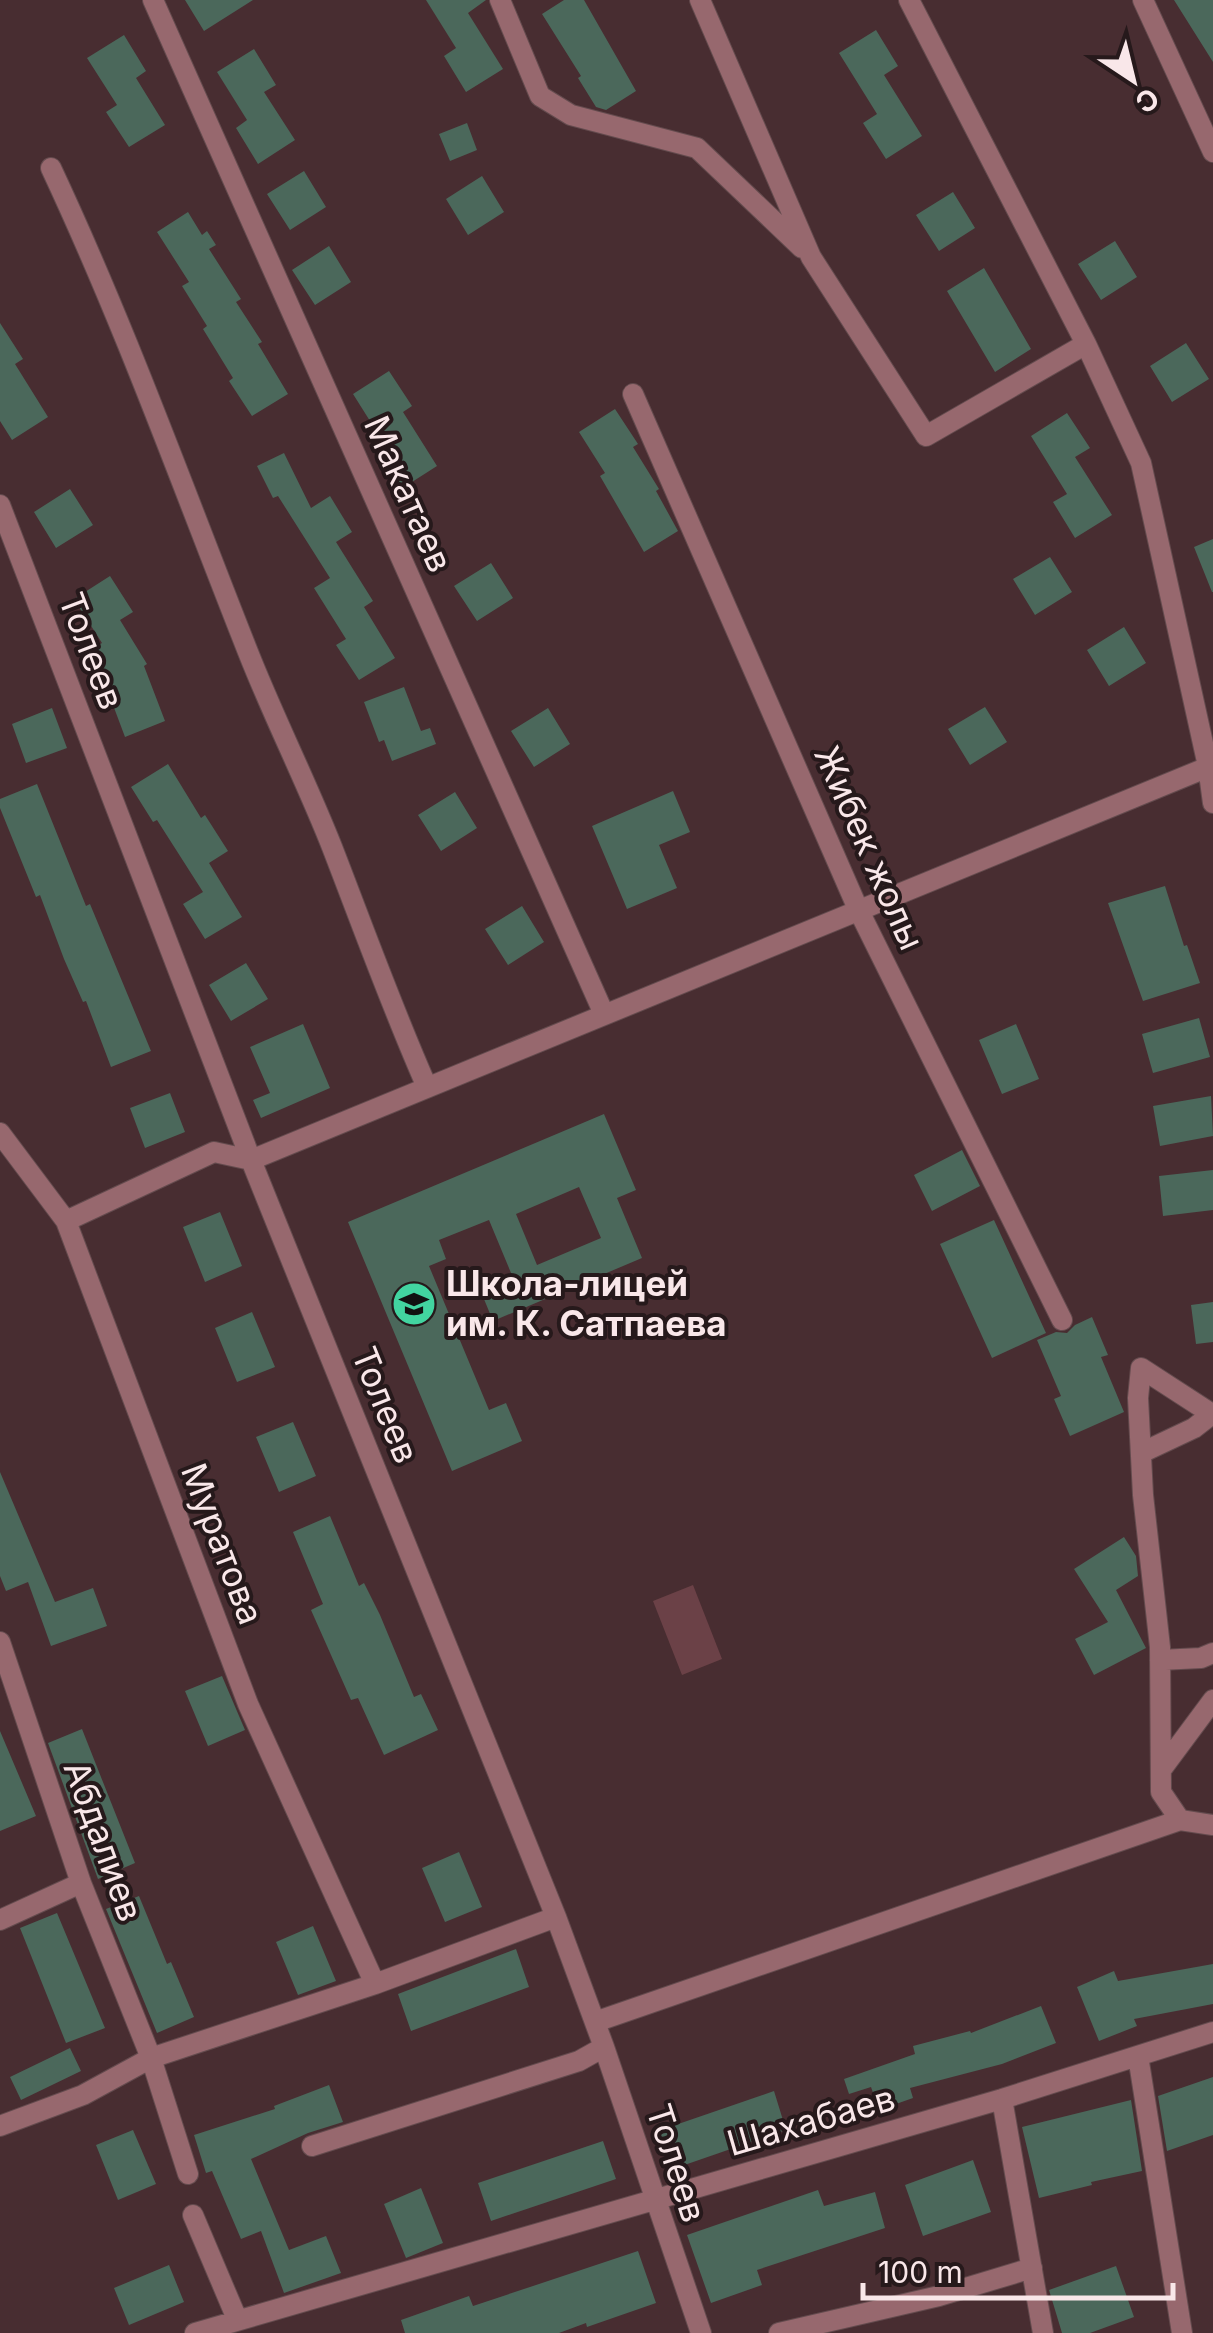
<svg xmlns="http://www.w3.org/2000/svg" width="1213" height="2333" viewBox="0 0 1213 2333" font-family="Inter,sans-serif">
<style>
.green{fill:#6b4147}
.building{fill:#4b685b;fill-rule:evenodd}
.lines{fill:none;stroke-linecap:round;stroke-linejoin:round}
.street-casing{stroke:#644b4e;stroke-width:22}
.street{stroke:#97686e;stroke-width:20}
.labels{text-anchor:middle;stroke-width:8;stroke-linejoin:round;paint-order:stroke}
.street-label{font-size:35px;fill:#f9e7e9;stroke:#26191b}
.poi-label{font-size:35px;font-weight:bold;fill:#f9e7e9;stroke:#26191b;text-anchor:start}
</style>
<rect width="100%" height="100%" fill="#482d31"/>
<!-- green -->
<path class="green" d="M693 1585 722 1659 682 1675 653 1601Z"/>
<!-- building -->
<path class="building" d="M185 0H253L204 31Z
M426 0H486L468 13 503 69 466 92 444 56 456 48Z
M564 0H584L636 91 606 110 596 107 578 78 581 76 542 14Z
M1174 0H1213V62Z
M876 30 898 66 884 75 922 136 886 159 863 123 877 114 839 53Z
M124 35 146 71 136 78 165 125 129 147 106 112 117 105 87 58Z
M254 49 276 85 264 92 295 140 258 164 236 128 247 120 217 72Z
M467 123 477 150 450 161 439 134Z
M304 171 326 207 290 230 267 194Z
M482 176 504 212 468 235 446 199Z
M953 192 975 228 939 251 916 215Z
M188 212 202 235 207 231 216 245 209 249 241 299 236 302 262 342 258 344 288 394 252 416 229 381 233 378 203 329 207 326 182 286 189 282 157 232Z
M1115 241 1137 277 1101 300 1078 264Z
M329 246 351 282 315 305 292 270Z
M984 268 1031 349 995 372 947 291Z
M0 323 23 359 15 364 48 417 12 440 0 421Z
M1186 343 1209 379 1172 402 1150 366Z
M389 371 412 406 403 412 437 466 401 489 378 454 387 448 353 394Z
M615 409 638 444 633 447 659 489 656 491 678 531 644 552 600 476 605 473 579 432Z
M1067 413 1090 448 1075 457 1112 515 1075 538 1053 502 1067 494 1031 436Z
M284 453 311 508 330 496 352 532 336 542 373 601 364 607 395 658 359 680 336 645 346 639 314 588 330 578 278 496 273 498 257 466Z
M70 489 93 525 56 548 34 512Z
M1213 539V592H1212L1194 547Z
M1050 557 1072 592 1035 615 1013 579Z
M491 563 513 598 477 621 454 586Z
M110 576 133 612 120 620 147 664 144 666 165 721 125 737 110 697 115 695 88 651 102 643 74 599Z
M1124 627 1146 663 1109 686 1087 650Z
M404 687 421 731 430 728 436 744 392 761 384 740 379 742 364 702Z
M985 707 1007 742 970 765 948 729Z
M52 708 67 748 26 763 12 724Z
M548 708 570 744 534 767 511 731Z
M168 764 201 818 205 815 228 851 209 863 242 917 205 939 183 904 203 892 157 820 153 822 131 787Z
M37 784 86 906 90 904 151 1051 111 1067 86 1001 83 1002 64 959 40 895 36 897 0 808V799Z
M673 791 690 832 659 845 677 888 627 909 592 826Z
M455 792 477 828 441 851 418 815Z
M1165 886 1184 946 1187 945 1200 983 1143 1001 1108 903Z
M522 906 544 942 508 965 485 929Z
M246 963 268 999 231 1021 209 985Z
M1199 1018 1210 1057 1153 1073 1142 1034Z
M303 1024 330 1088 261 1118 253 1100 270 1093 250 1047Z
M1016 1024 1039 1079 1002 1094 979 1040Z
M170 1093 185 1132 145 1148 130 1108Z
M1211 1096 1213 1136 1160 1146 1153 1106Z
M604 1114 636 1190 617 1198 642 1258 493 1321 479 1287 511 1273 489 1220 439 1240 446 1259 429 1266 489 1410 506 1403 522 1441 452 1471 348 1222ZM579 1187 601 1238 537 1265 516 1214Z
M962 1150 980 1186 932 1211 914 1175Z
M1213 1170V1210L1163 1216 1159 1176Z
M220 1212 242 1266 205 1282 183 1227Z
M994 1220 1046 1333 992 1358 940 1244Z
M1213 1302V1342L1196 1344 1191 1305Z
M252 1312 275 1367 237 1382 215 1328Z
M1092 1317 1108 1355 1101 1357 1124 1412 1070 1436 1054 1399 1061 1396 1037 1340 1056 1332 1067 1333 1075 1325Z
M293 1422 316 1476 279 1492 256 1437Z
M0 1472 55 1602 93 1588 107 1626 51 1646 28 1582 6 1591 0 1576Z
M330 1516 359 1586 364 1583 380 1615 414 1697 421 1694 438 1730 384 1755 358 1698 351 1700 311 1610 323 1604 293 1532Z
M1124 1537 1136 1556 1138 1576 1116 1590 1146 1648 1094 1675 1075 1639 1108 1622 1074 1569Z
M222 1676 245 1730 208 1746 185 1691Z
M82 1729 135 1863 98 1879 48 1743Z
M0 1731 36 1816 0 1831Z
M459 1852 482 1907 445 1922 422 1868Z
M139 1896 167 1964 171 1962 194 2017 157 2033 106 1909Z
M57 1913 105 2028 66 2043 20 1928Z
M313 1926 336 1981 298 1995 276 1942Z
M516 1949 529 1987 411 2031 398 1994Z
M1213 1964V2004L1134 2019 1137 2026 1099 2041 1077 1987 1114 1971 1118 1981Z
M1041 2006 1056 2043 1002 2064 910 2088 913 2098 879 2110 871 2087 849 2094 844 2079 915 2054 913 2046 970 2031 971 2033Z
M70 2048 81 2071 21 2100 10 2077Z
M1213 2077V2135L1167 2151 1158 2096Z
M329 2085 343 2122 308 2133 251 2159 289 2250 326 2236 341 2273 284 2293 261 2231 241 2239 212 2171 206 2173 194 2135 275 2109 274 2106Z
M774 2091 786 2130 670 2170 655 2132Z
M1131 2100 1142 2171 1091 2182 1092 2185 1039 2198 1022 2127Z
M133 2130 156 2184 118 2200 96 2145Z
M603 2141 616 2179 491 2221 478 2183Z
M973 2160 991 2212 923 2236 905 2185Z
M421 2188 443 2243 406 2258 384 2204Z
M818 2190 824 2206 875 2192 885 2228 757 2270 762 2285 711 2303 687 2235Z
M638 2251 656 2303 587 2327 586 2323 559 2333H405L401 2320 469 2296 473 2306Z
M169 2265 184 2302 129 2325 114 2288Z
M1116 2266 1134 2317 1090 2333H1062L1049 2290Z"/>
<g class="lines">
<defs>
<path id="street" d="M153 0 604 1014
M500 0 540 96 571 115 697 148 802 248
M700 0 811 257 926 436 1086 344
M909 0 1086 344 1141 463 1208 766 1213 803
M1143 0 1213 152
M51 168C126 328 183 488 248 652 274 718 306 781 332 847 363 927 392 1008 427 1087
M633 394 858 909 1062 1320
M0 505 251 1160 556 1917 604 2047 701 2333
M0 1133 66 1221 248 1704 375 1984
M66 1221 214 1152 251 1160 1213 765
M1141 1453 1194 1428 1212 1414 1141 1368 1138 1398 1143 1495 1160 1647 1161 1792 1180 1820
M0 1642 81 1883 151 2058 188 2174
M1160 1660 1201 1658 1213 1653
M1161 1770 1213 1700
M0 1920 81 1883
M595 2022 1180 1820 1213 1825
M1138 2056 1182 2333
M1002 2099 1043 2333
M0 2126 83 2095 151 2058 375 1984 556 1917
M312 2146 579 2061 604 2047
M193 2215 237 2319
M195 2333 1002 2099 1213 2032
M779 2333 939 2296 1032 2268"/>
</defs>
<!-- street casing -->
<use href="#street" class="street-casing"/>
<!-- street -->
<use href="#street" class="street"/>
</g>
<!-- icons -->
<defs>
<symbol id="school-disc" viewBox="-11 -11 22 22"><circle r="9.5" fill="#42d4a0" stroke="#26191b"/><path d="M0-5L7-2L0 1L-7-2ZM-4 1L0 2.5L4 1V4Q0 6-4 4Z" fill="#111"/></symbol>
</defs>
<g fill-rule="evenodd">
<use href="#school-disc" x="389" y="1279" width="50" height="50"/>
</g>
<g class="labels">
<!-- street labels -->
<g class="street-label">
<text transform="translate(408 494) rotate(66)" y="12">Макатаев</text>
<text transform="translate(91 651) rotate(69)" y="12">Толеев</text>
<text transform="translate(869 848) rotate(66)" y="12">Жибек жолы</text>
<text transform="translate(385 1405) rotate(68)" y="12">Толеев</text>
<text transform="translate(222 1544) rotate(69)" y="12">Муратова</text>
<text transform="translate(103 1841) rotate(70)" y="12">Абдалиев</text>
<text transform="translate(811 2121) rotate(-16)" y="12">Шахабаев</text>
<text transform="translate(676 2163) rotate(72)" y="12">Толеев</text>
</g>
<!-- poi labels -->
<g class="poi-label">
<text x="446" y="1296">Школа-лицей<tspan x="446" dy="40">им. К. Сатпаева</tspan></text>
</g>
</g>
<!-- north arrow -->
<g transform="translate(1133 80) rotate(145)" stroke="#26191b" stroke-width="8" paint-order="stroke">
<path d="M0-8L18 38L0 25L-18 38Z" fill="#f9e7e9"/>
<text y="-15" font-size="28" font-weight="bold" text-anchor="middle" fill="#f9e7e9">С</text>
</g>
<!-- scale -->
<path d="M863 2283v15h310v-15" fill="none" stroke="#f9e7e9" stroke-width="5"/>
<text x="878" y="2283" font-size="30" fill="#f9e7e9" stroke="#26191b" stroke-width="8" paint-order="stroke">100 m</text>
</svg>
